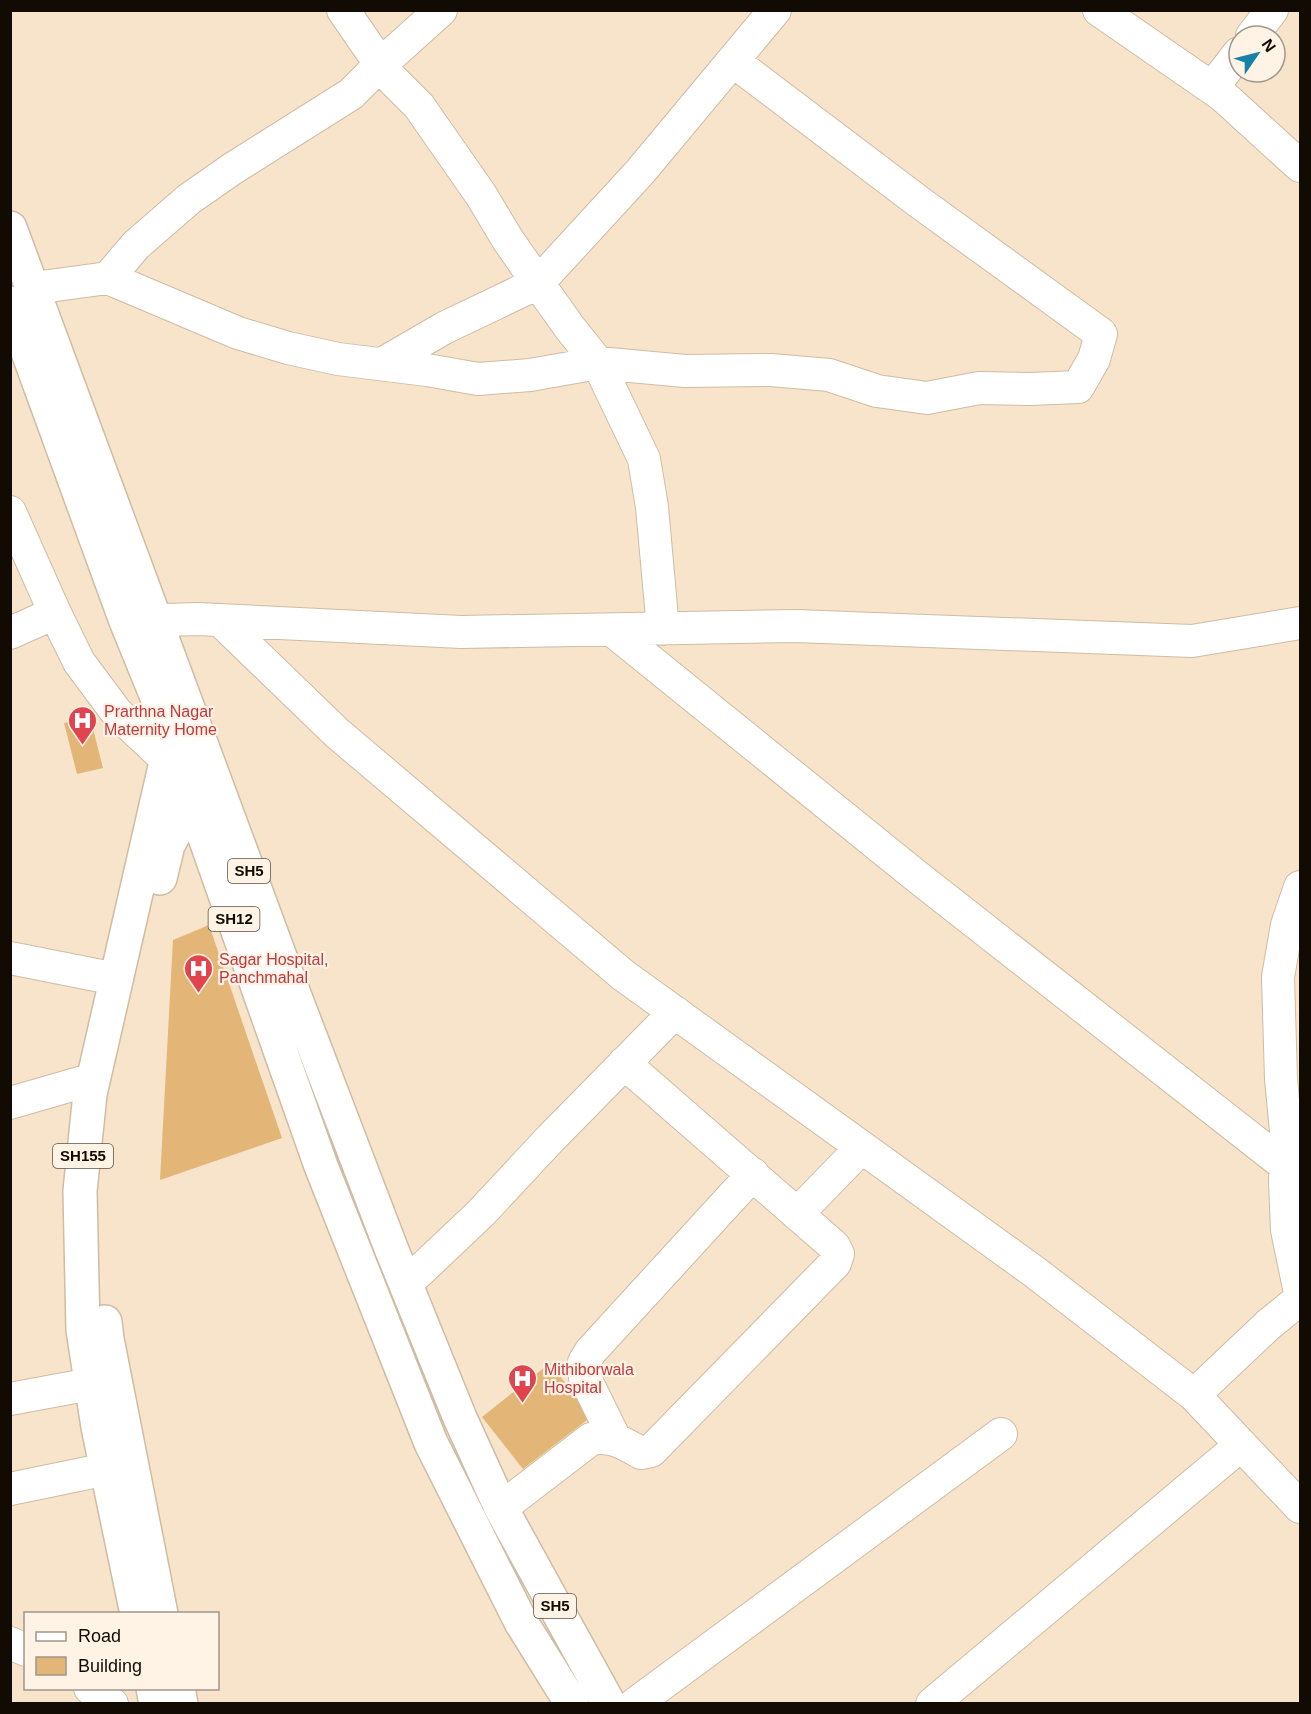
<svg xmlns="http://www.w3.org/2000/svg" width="1311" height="1714" viewBox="0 0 1311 1714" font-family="Helvetica,sans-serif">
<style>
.building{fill:#e3b677}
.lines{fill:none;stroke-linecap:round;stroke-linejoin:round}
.minor-casing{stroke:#cebca3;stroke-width:34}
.primary-casing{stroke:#cebca3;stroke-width:36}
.minor{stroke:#fff;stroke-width:32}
.primary{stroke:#fff;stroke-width:33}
.labels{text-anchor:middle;stroke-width:4.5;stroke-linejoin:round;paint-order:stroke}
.shield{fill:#fef3e4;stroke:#585147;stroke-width:1.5}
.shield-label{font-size:15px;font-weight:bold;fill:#110b04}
.health-label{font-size:16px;fill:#be3a42;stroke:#fef3e4;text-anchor:start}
</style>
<rect width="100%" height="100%" fill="#f7e4cb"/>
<!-- building -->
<path class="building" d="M90 717 103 768 77 774 64 723Z
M209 925 282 1138 160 1180 173 940Z
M550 1363 591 1417 523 1469 482 1417Z"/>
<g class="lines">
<defs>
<path id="minor" d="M343 10 387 74 419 106 481 195 508 240 538 283 570 328 598 363 644 459 652 507 663 629
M1099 10 1222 95 1300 166
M1252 36 1272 10
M1212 88 1239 53
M108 278 136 245 189 199 232 169 351 94 380 65 441 10
M34 288 108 278 238 333 288 348 338 359 427 370 478 379 530 375 598 363 685 371 771 370 829 375 877 391 927 398 979 388 1030 389 1078 387 1094 359 1101 334 919 202 733 61
M382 364 444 328 538 283 640 172 775 10
M10 512 55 613 79 662 117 713 167 760
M130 621 198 619 461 632 796 626 1192 641 1300 623
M221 621 337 733 623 975 1036 1273 1194 1395 1300 1507
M612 630 915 875 1300 1177
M10 633 55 613
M1300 887 1287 925 1278 977 1281 1079 1286 1131 1285 1181 1287 1230 1300 1293
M10 958 116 979
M10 1103 93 1079
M797 1214 861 1148
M406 1284 481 1213 551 1138 675 1012
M1194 1395 1268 1325 1300 1299
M10 1399 91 1384
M615 1439 585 1378 584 1362 591 1351 753 1174
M10 1489 107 1469
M501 1508 591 1439C611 1435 624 1443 641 1453L651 1451 835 1263 838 1254 834 1246 624 1063
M10 1643 26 1650
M90 1688 112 1704
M635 1704 1001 1434
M932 1704 1241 1445"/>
<path id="primary" d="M10 228 289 981 391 1248 460 1418 501 1508 609 1704
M10 303 126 621 172 734 192 801 321 1166 431 1443 521 1622 572 1704
M160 878 168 845 192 801 201 790
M105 1322 107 1339 161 1614
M137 1614 98 1427 83 1330 80 1191 90 1094 172 736
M153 1688 156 1704
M178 1688 181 1704"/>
</defs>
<!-- minor casing -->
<use href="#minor" class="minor-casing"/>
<!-- primary casing -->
<use href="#primary" class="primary-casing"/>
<!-- minor -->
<use href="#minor" class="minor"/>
<!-- primary -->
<use href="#primary" class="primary"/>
</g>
<!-- icons -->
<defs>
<symbol id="hospital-pin" viewBox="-11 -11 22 30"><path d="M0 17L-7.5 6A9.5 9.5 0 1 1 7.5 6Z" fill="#e0444e" stroke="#fef3e4"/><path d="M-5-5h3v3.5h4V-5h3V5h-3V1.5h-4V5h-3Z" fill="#fff"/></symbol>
</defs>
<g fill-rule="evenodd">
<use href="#hospital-pin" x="66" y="704" width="33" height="45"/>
<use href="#hospital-pin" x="182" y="952" width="33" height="45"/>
<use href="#hospital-pin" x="506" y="1362" width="33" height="45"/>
</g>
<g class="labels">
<!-- shield labels -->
<g class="shield">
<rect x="228" y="859" width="42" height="24" rx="4.5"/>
<rect x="208.5" y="907" width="51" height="24" rx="4.5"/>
<rect x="53" y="1144" width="60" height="24" rx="4.5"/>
<rect x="534" y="1594" width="42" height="24" rx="4.5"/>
</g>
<g class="shield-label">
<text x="249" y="876">SH5</text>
<text x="234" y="924">SH12</text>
<text x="83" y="1161">SH155</text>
<text x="555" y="1611">SH5</text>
</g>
<!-- health labels -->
<g class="health-label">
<text x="104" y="717">Prarthna Nagar<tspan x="104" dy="18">Maternity Home</tspan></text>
<text x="219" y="965">Sagar Hospital,<tspan x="219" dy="18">Panchmahal</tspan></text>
<text x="544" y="1375">Mithiborwala<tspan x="544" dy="18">Hospital</tspan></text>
</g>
</g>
<!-- border -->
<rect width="1311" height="1714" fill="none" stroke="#110b04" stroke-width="24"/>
<!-- legend -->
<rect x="24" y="1612" width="195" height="78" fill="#fef3e4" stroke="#9f968a" stroke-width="1.5"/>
<rect x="36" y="1632" width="30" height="9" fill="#ffffff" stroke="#9f968a" stroke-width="1.5"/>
<text x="78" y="1642" font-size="18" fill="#110b04">Road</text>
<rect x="36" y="1657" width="30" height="18" fill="#e3b677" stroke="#9f968a" stroke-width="1.5"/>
<text x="78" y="1672" font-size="18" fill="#110b04">Building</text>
<!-- north arrow -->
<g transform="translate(1257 54) rotate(55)"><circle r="28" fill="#fef3e4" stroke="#9f968a" stroke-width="1.5"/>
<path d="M0-4.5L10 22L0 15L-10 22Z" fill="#1681a9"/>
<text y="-9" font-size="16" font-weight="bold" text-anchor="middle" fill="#110b04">N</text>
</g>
</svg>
